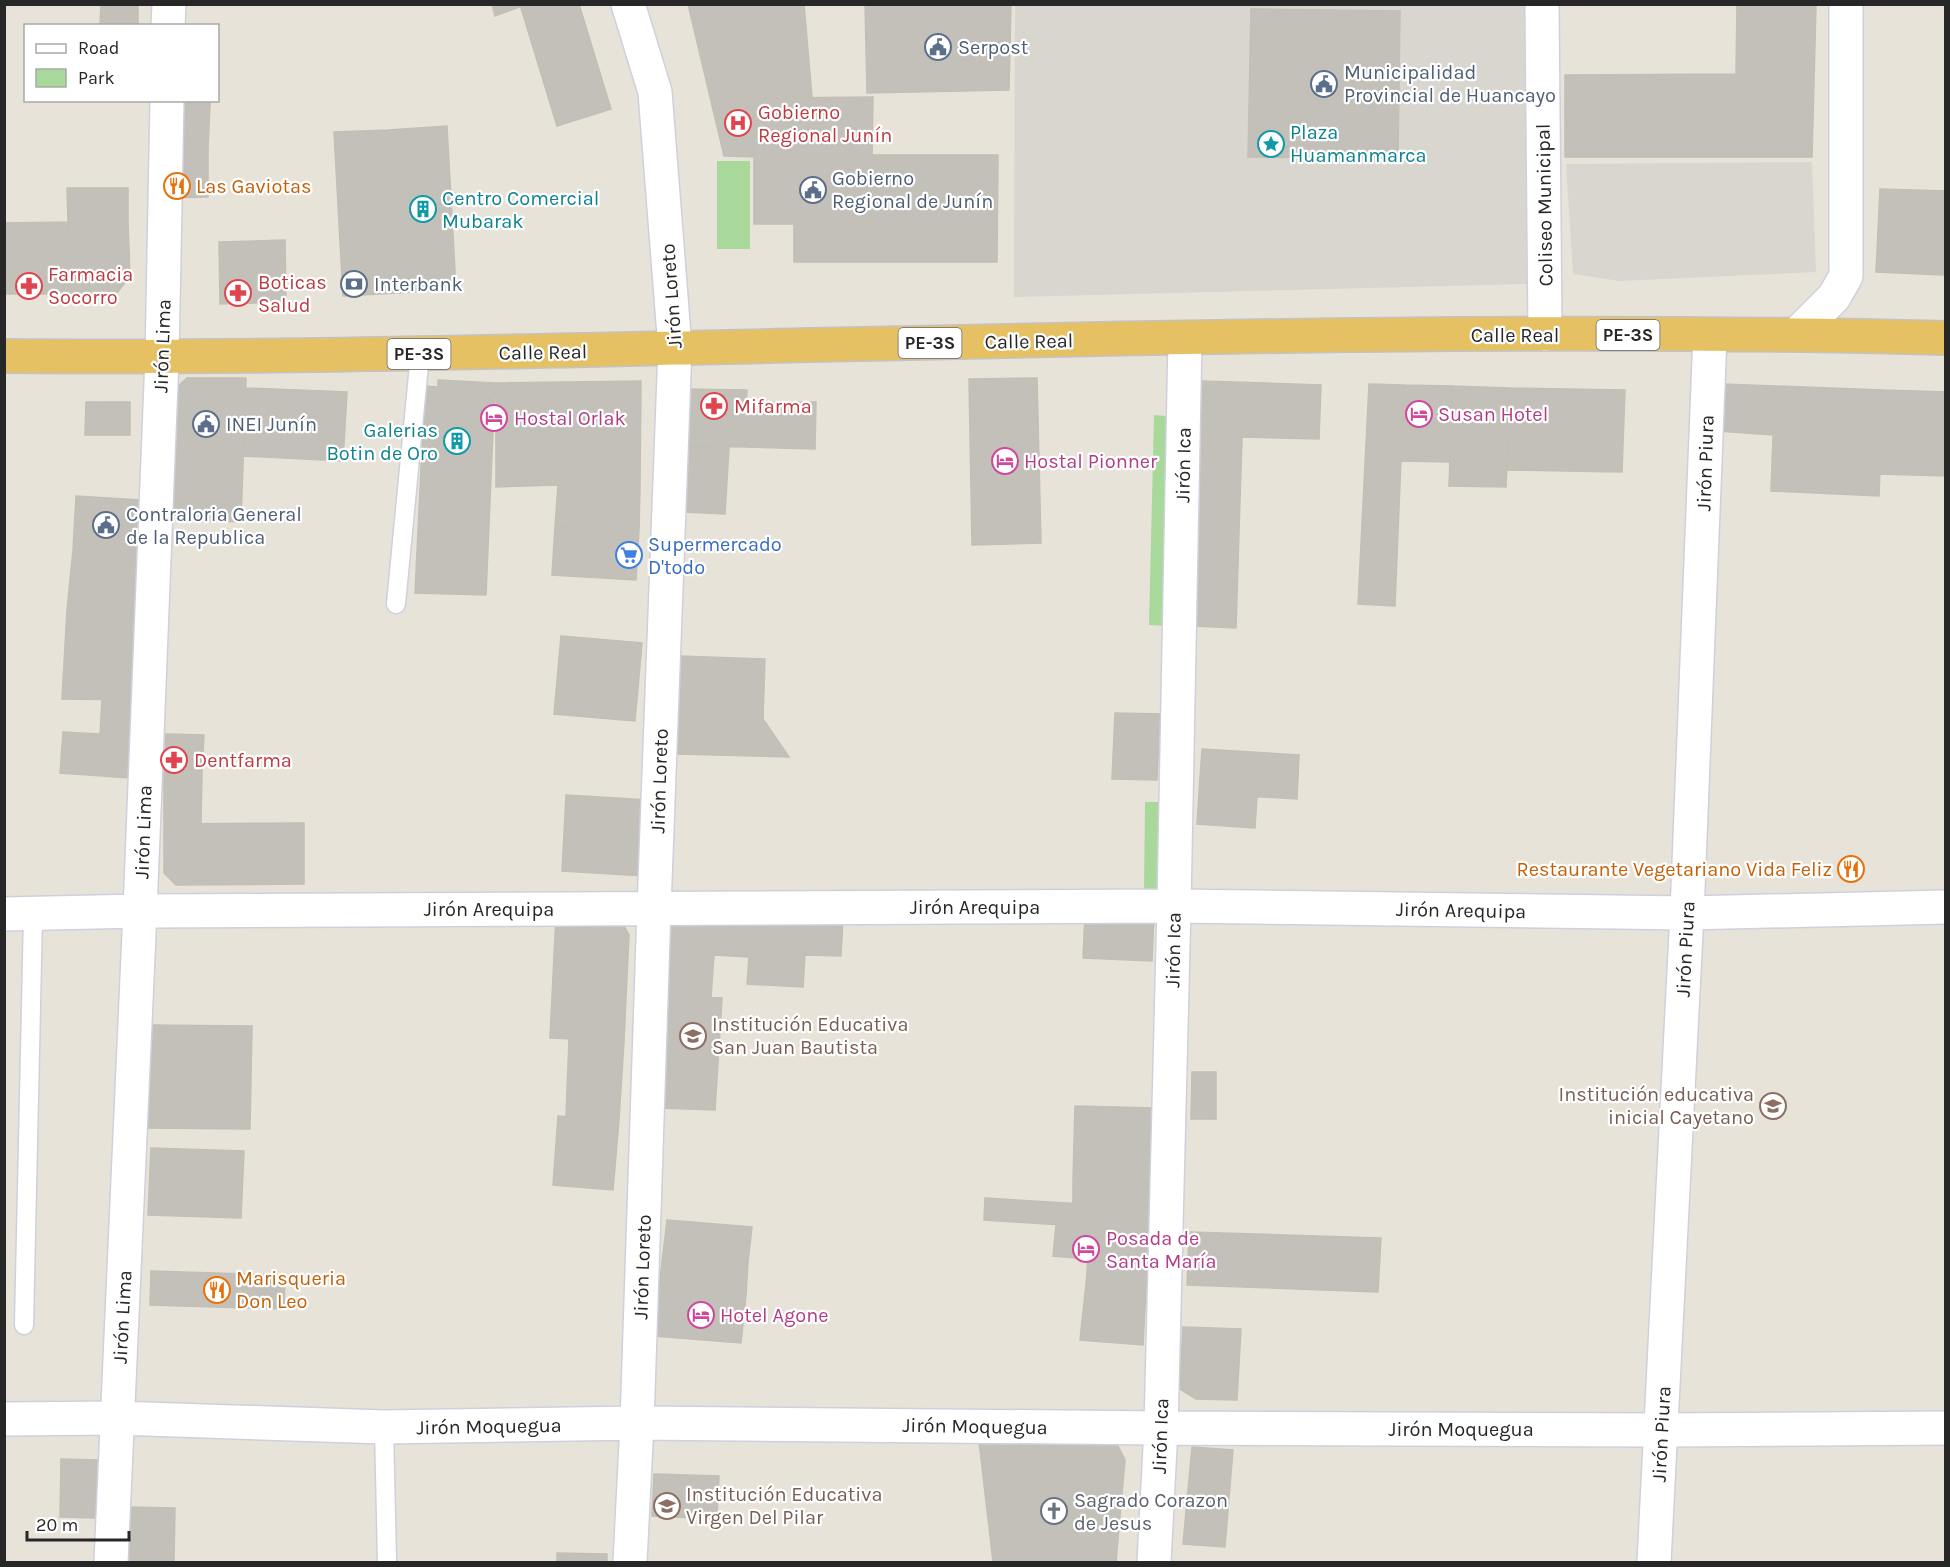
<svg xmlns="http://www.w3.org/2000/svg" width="1950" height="1567" viewBox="0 0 1950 1567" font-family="Karla,sans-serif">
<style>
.green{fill:#a8d99b}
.plaza{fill:#d9d6d0}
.building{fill:#c3c0b9;stroke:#c2bfb4;stroke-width:1.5}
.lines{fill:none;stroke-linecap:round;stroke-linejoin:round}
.service-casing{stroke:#cfd0de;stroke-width:21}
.minor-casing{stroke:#cfd0de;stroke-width:36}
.trunk-casing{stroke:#c3c3c3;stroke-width:36}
.service{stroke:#fff;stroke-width:18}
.minor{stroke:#fff;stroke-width:33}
.trunk{stroke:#e5c164;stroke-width:33}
.labels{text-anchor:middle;stroke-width:4.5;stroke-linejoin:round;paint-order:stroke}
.shield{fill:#fff;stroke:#686868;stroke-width:1.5}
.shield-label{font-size:18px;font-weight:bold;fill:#272727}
.service-label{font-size:20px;fill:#4e5e75;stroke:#fff;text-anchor:start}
.health-label{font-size:20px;fill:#be3a42;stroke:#fff;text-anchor:start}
.culture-label{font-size:20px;fill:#0d838f;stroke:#fff;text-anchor:start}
.food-label{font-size:20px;fill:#c56008;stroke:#fff;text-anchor:start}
.street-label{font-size:20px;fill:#272727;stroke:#fff}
.hotel-label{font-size:20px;fill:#b23c85;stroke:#fff;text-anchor:start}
.shop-label{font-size:20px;fill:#366cbe;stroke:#fff;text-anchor:start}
.education-label{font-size:20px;fill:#785e54;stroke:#fff;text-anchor:start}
.worship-label{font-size:20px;fill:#5b616d;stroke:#fff;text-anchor:start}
</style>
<rect width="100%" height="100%" fill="#e8e3d9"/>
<!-- green -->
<path class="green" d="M717 161H750V249H717Z
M1154 415 1177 417 1173 626 1149 625Z
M1145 802H1171L1170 890H1144Z"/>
<!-- plaza -->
<path class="plaza" d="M1015 5H1525L1530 284 1014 297Z
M1812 162 1816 272 1619 281 1573 274 1566 164Z"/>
<!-- building -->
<path class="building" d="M101 4H138V24L100 25Z
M492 4H527L495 16Z
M531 4H579L611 109 557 126 521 8Z
M688 4H804L812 97 754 98V157L724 156Z
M865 4H1011L1009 90 867 93Z
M1737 4H1816L1812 157H1565V75L1736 74Z
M1251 9 1400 11 1398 159 1248 157Z
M873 97 871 224H754V98Z
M171 100H211L210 105Z
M171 102 210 105 208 148 168 146Z
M447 126 456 289 398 293 389 130Z
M389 130 398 293 343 296 334 132Z
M168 146 208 148V197L166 198Z
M871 155H998L997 262H794V224H871Z
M67 188H128V221L68 222Z
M1880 189 1946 191 1943 275 1876 272Z
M1946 206V275H1943Z
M128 221 130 276 117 293 66 294 68 222Z
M68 222 66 294H4V223Z
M285 240 286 302 220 304 219 242Z
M187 378H246L241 522 164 519 170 393Z
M1037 378 1041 543 972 545 969 379Z
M438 380 495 383 486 595 415 593 425 386 438 387Z
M641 381 640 487 558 485 496 487V383Z
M1201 381 1321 385 1319 439 1242 437 1236 628 1192 626Z
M1369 384 1404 385 1395 606 1358 604Z
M1722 384 1775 386 1773 435 1718 431Z
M1404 385 1453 386 1450 462 1401 461Z
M1453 386 1510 388 1506 487 1449 486Z
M1775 386 1883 390 1879 496 1771 491Z
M245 388 347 392 343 461 243 456Z
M1510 388 1625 390 1622 472 1507 470Z
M687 389 747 390 745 447 686 446Z
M1883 390 1946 392V476L1880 474Z
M86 402H103L102 435H85Z
M103 402H130V435H102Z
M747 402H816L815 449 745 447Z
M686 446 729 448 725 514 683 512Z
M558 485 640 487 639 530 555 526Z
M76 496 140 500 136 554 73 550Z
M555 526 639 530 636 580 552 575Z
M73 550 136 554V613L67 610Z
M67 610 136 613 134 700 62 699Z
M561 636 642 643 635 721 554 714Z
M679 656 765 659 763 719 677 718Z
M102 699 134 700 130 778 60 773 63 732 100 734Z
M1115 713 1160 714 1157 780 1112 779Z
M677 718 763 719 789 757 677 754Z
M166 734 204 735 202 771 164 769Z
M1202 749 1299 755 1297 799 1199 793Z
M164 769 202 771 201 824H164Z
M1199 793 1257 797 1255 828 1197 824Z
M566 795 649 800 645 876 562 871Z
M304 823V884L176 885 164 873V824Z
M669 909 843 917 841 956 805 955 803 987 747 984 749 957 714 955 711 997 664 995Z
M1085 914 1154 916 1152 961 1083 958Z
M556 915 623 924 629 935 624 1041 550 1038Z
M664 995 722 998 717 1079 661 1076Z
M148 1025 252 1026 250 1129 147 1128Z
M569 1039 624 1041 619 1120 566 1116Z
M1192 1072H1216V1119H1191Z
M661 1076 717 1079 715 1110 659 1108Z
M1075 1106 1154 1108 1151 1181 1073 1178Z
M558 1116 619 1120 613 1190 553 1185Z
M151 1148 244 1151 241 1218 148 1215Z
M1073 1178 1151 1181 1150 1208 1073 1203Z
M985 1198 1150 1208V1231L984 1220Z
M667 1220 752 1227 748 1262 663 1254Z
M1056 1225 1150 1231 1146 1288 1086 1284 1088 1259 1053 1256Z
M1189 1232 1381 1238 1378 1292 1187 1285Z
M663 1254 748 1262 746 1295 659 1287Z
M151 1271 285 1275 284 1309 150 1305Z
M1086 1284 1146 1288 1143 1345 1080 1340Z
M659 1287 746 1295 741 1343 655 1336Z
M1183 1327 1241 1329 1239 1364 1181 1362Z
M1181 1362 1239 1364 1237 1400 1196 1399 1180 1389Z
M1104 1440 1118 1446 1125 1460 1116 1562H993L979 1441Z
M1192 1447 1233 1450 1225 1547 1183 1544Z
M61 1459 97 1460 96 1518 60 1517Z
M654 1474 719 1476 717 1519 652 1516Z
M128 1507 175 1508 174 1562H127Z
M557 1553 607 1554V1562H557Z"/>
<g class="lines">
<defs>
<path id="service" d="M396 604 420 354
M24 1325 33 915
M384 1427 387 1562"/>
<path id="minor" d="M628 4 655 92 675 348 654 908 637 1423 630 1562
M1542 4 1545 334
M168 26 169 4
M1797 334 1834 297 1846 276V4
M4 914 140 911 1174 906 1687 913 1946 907
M4 1419 117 1418 384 1427 637 1423 1161 1428 1662 1430 1946 1428
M111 1562 140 911 162 358 167 100
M1154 1562 1161 1428 1174 906 1185 338
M1654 1562 1687 913 1710 335"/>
<path id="trunk" d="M4 356C229 358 453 353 678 348 1100 339 1523 327 1946 338"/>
</defs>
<!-- service casing -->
<use href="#service" class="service-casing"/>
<!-- minor casing -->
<use href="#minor" class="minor-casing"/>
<!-- trunk casing -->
<use href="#trunk" class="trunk-casing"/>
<!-- service -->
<use href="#service" class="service"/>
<!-- minor -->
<use href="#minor" class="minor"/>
<!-- trunk -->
<use href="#trunk" class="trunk"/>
</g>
<!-- icons -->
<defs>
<symbol id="civic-ring" viewBox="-11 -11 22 22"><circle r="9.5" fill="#fff" stroke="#5c6f8a" stroke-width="1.5"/><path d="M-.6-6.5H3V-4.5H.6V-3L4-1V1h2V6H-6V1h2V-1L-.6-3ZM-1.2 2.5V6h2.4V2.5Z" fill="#5c6f8a"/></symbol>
<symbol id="hospital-ring" viewBox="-11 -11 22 22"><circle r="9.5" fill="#fff" stroke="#e0444e" stroke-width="1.5"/><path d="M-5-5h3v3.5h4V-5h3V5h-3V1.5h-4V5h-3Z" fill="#e0444e"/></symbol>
<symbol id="sight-ring" viewBox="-11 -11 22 22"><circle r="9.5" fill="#fff" stroke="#0f9aa8" stroke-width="1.5"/><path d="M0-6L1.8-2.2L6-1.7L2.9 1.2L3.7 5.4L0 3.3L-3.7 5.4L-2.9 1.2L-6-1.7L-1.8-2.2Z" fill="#0f9aa8"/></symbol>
<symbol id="restaurant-ring" viewBox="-11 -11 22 22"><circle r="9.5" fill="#fff" stroke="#e8710a" stroke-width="1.5"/><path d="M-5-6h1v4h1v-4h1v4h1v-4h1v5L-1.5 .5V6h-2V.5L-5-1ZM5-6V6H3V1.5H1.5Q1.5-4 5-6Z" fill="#e8710a"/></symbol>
<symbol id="building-ring" viewBox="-11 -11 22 22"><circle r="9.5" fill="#fff" stroke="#0f9aa8" stroke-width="1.5"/><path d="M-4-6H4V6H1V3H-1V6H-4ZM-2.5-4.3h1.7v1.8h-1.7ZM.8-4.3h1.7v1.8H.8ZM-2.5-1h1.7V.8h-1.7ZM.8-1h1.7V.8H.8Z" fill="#0f9aa8"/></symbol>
<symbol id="bank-ring" viewBox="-11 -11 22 22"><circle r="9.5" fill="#fff" stroke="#5c6f8a" stroke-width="1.5"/><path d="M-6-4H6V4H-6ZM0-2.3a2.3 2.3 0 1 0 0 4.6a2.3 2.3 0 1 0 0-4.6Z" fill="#5c6f8a"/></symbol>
<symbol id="pharmacy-ring" viewBox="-11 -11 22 22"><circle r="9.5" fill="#fff" stroke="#e0444e" stroke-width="1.5"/><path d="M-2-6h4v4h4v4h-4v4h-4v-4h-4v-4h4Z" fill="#e0444e"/></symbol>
<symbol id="hotel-ring" viewBox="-11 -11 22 22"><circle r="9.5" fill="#fff" stroke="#d1479c" stroke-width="1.5"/><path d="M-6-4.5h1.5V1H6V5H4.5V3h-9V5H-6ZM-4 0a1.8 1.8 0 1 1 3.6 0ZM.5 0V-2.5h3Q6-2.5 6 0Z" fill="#d1479c"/></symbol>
<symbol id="supermarket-ring" viewBox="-11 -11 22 22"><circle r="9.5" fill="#fff" stroke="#3f7fe0" stroke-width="1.5"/><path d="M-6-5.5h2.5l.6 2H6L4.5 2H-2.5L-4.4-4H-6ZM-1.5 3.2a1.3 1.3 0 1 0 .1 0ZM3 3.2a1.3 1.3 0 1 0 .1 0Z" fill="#3f7fe0"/></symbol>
<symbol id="school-ring" viewBox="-11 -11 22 22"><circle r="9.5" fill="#fff" stroke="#8d6e63" stroke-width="1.5"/><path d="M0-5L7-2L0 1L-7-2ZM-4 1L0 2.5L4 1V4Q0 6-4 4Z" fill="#8d6e63"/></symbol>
<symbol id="church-ring" viewBox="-11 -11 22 22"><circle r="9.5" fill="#fff" stroke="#6b7280" stroke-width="1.5"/><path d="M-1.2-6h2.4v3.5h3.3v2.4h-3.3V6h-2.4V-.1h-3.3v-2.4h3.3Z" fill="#6b7280"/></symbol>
</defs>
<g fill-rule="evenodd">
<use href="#civic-ring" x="923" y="32" width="30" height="30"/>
<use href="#civic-ring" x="1309" y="69" width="30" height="30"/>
<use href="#hospital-ring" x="723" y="108" width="30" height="30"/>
<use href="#sight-ring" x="1256" y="129" width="30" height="30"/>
<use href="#restaurant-ring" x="162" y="171" width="30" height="30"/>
<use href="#civic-ring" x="798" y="175" width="30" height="30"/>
<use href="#building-ring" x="408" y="194" width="30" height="30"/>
<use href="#bank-ring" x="339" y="269" width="30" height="30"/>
<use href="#pharmacy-ring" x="14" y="271" width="30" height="30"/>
<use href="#pharmacy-ring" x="223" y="278" width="30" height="30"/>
<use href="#pharmacy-ring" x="699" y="391" width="30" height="30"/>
<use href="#hotel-ring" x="1404" y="399" width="30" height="30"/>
<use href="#hotel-ring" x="479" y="403" width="30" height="30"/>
<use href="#civic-ring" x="191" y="409" width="30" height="30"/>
<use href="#building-ring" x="442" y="426" width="30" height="30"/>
<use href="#hotel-ring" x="990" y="446" width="30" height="30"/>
<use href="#civic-ring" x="91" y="510" width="30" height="30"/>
<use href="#supermarket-ring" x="614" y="540" width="30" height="30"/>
<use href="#pharmacy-ring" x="159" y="745" width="30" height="30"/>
<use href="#restaurant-ring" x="1836" y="854" width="30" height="30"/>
<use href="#school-ring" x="678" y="1021" width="30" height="30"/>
<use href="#school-ring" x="1758" y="1091" width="30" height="30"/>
<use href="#hotel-ring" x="1071" y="1234" width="30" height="30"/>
<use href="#restaurant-ring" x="202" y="1275" width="30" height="30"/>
<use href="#hotel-ring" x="686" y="1300" width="30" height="30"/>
<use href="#school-ring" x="652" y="1491" width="30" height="30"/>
<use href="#church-ring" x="1039" y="1496" width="30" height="30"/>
</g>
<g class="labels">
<!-- shield labels -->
<g class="shield">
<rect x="1596.5" y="320" width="63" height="30" rx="4.5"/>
<rect x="898.5" y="328" width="63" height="30" rx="4.5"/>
<rect x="387.5" y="339" width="63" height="30" rx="4.5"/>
</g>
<g class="shield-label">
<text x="1628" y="341">PE-3S</text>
<text x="930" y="349">PE-3S</text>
<text x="419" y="360">PE-3S</text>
</g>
<!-- service labels -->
<g class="service-label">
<text x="958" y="54">Serpost</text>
<text x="1344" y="79">Municipalidad<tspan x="1344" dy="23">Provincial de Huancayo</tspan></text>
<text x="832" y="185">Gobierno<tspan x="832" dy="23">Regional de Junín</tspan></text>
<text x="374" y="291">Interbank</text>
<text x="226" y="431">INEI Junín</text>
<text x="126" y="521">Contraloria General<tspan x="126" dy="23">de la Republica</tspan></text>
</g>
<!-- health labels -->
<g class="health-label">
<text x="758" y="119">Gobierno<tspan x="758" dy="23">Regional Junín</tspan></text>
<text x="48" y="281">Farmacia<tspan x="48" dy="23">Socorro</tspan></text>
<text x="258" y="289">Boticas<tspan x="258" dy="23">Salud</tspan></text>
<text x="734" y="413">Mifarma</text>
<text x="194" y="767">Dentfarma</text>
</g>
<!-- culture labels -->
<g class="culture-label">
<text x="1290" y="139">Plaza<tspan x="1290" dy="23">Huamanmarca</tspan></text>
<text x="442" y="205">Centro Comercial<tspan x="442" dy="23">Mubarak</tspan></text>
<text x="438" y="437" text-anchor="end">Galerias<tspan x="438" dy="23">Botin de Oro</tspan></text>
</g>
<!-- food labels -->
<g class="food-label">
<text x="196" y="193">Las Gaviotas</text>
<text x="1832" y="876" text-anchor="end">Restaurante Vegetariano Vida Feliz</text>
<text x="236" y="1285">Marisqueria<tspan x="236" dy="23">Don Leo</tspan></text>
</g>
<!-- street labels -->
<g class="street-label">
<text transform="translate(1544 205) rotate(-91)" y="7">Coliseo Municipal</text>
<text transform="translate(671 296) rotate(-94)" y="7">Jirón Loreto</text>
<text x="1515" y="342">Calle Real</text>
<text transform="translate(1029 341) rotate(-1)" y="7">Calle Real</text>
<text transform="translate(162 346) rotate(-88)" y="7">Jirón Lima</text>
<text transform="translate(543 352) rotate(-1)" y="7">Calle Real</text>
<text transform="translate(1705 463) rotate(-88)" y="7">Jirón Piura</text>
<text transform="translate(1183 465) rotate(-89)" y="7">Jirón Ica</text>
<text transform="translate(659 781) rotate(-88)" y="7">Jirón Loreto</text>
<text transform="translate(143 832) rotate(-88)" y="7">Jirón Lima</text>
<text x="975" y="914">Jirón Arequipa</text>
<text x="489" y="916">Jirón Arequipa</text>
<text transform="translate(1461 910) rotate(1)" y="7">Jirón Arequipa</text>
<text transform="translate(1685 949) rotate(-87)" y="7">Jirón Piura</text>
<text transform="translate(1173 950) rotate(-89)" y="7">Jirón Ica</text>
<text transform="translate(642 1267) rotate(-88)" y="7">Jirón Loreto</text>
<text transform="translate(122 1317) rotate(-87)" y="7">Jirón Lima</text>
<text transform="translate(489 1426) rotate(-1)" y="7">Jirón Moquegua</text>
<text transform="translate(975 1426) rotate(1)" y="7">Jirón Moquegua</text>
<text x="1461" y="1436">Jirón Moquegua</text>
<text transform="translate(1661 1434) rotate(-87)" y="7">Jirón Piura</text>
<text transform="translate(1160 1436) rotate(-88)" y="7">Jirón Ica</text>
</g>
<!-- hotel labels -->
<g class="hotel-label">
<text x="1438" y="421">Susan Hotel</text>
<text x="514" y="425">Hostal Orlak</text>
<text x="1024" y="468">Hostal Pionner</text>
<text x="1106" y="1245">Posada de<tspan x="1106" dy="23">Santa María</tspan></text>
<text x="720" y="1322">Hotel Agone</text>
</g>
<!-- shop labels -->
<g class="shop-label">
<text x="648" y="551">Supermercado<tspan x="648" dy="23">D'todo</tspan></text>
</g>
<!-- education labels -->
<g class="education-label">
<text x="712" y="1031">Institución Educativa<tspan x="712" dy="23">San Juan Bautista</tspan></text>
<text x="1754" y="1101" text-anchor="end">Institución educativa<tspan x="1754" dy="23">inicial Cayetano</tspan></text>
<text x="686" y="1501">Institución Educativa<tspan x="686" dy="23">Virgen Del Pilar</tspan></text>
</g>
<!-- worship labels -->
<g class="worship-label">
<text x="1074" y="1507">Sagrado Corazon<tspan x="1074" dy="23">de Jesus</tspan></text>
</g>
</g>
<!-- border -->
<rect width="1950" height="1567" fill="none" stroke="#272727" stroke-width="12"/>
<!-- legend -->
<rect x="24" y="24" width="195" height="78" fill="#ffffff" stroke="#a9a9a9" stroke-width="1.5"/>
<rect x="36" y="44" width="30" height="9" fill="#ffffff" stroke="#a9a9a9" stroke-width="1.5"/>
<text x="78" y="54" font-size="18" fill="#272727">Road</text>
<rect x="36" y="69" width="30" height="18" fill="#a8d99b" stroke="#a9a9a9" stroke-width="1.5"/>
<text x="78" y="84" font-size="18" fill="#272727">Park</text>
<!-- scale -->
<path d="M27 1531v9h102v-9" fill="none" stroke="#272727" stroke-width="3"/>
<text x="36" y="1531" font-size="18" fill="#272727" stroke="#ffffff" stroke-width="4.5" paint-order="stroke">20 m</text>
</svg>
